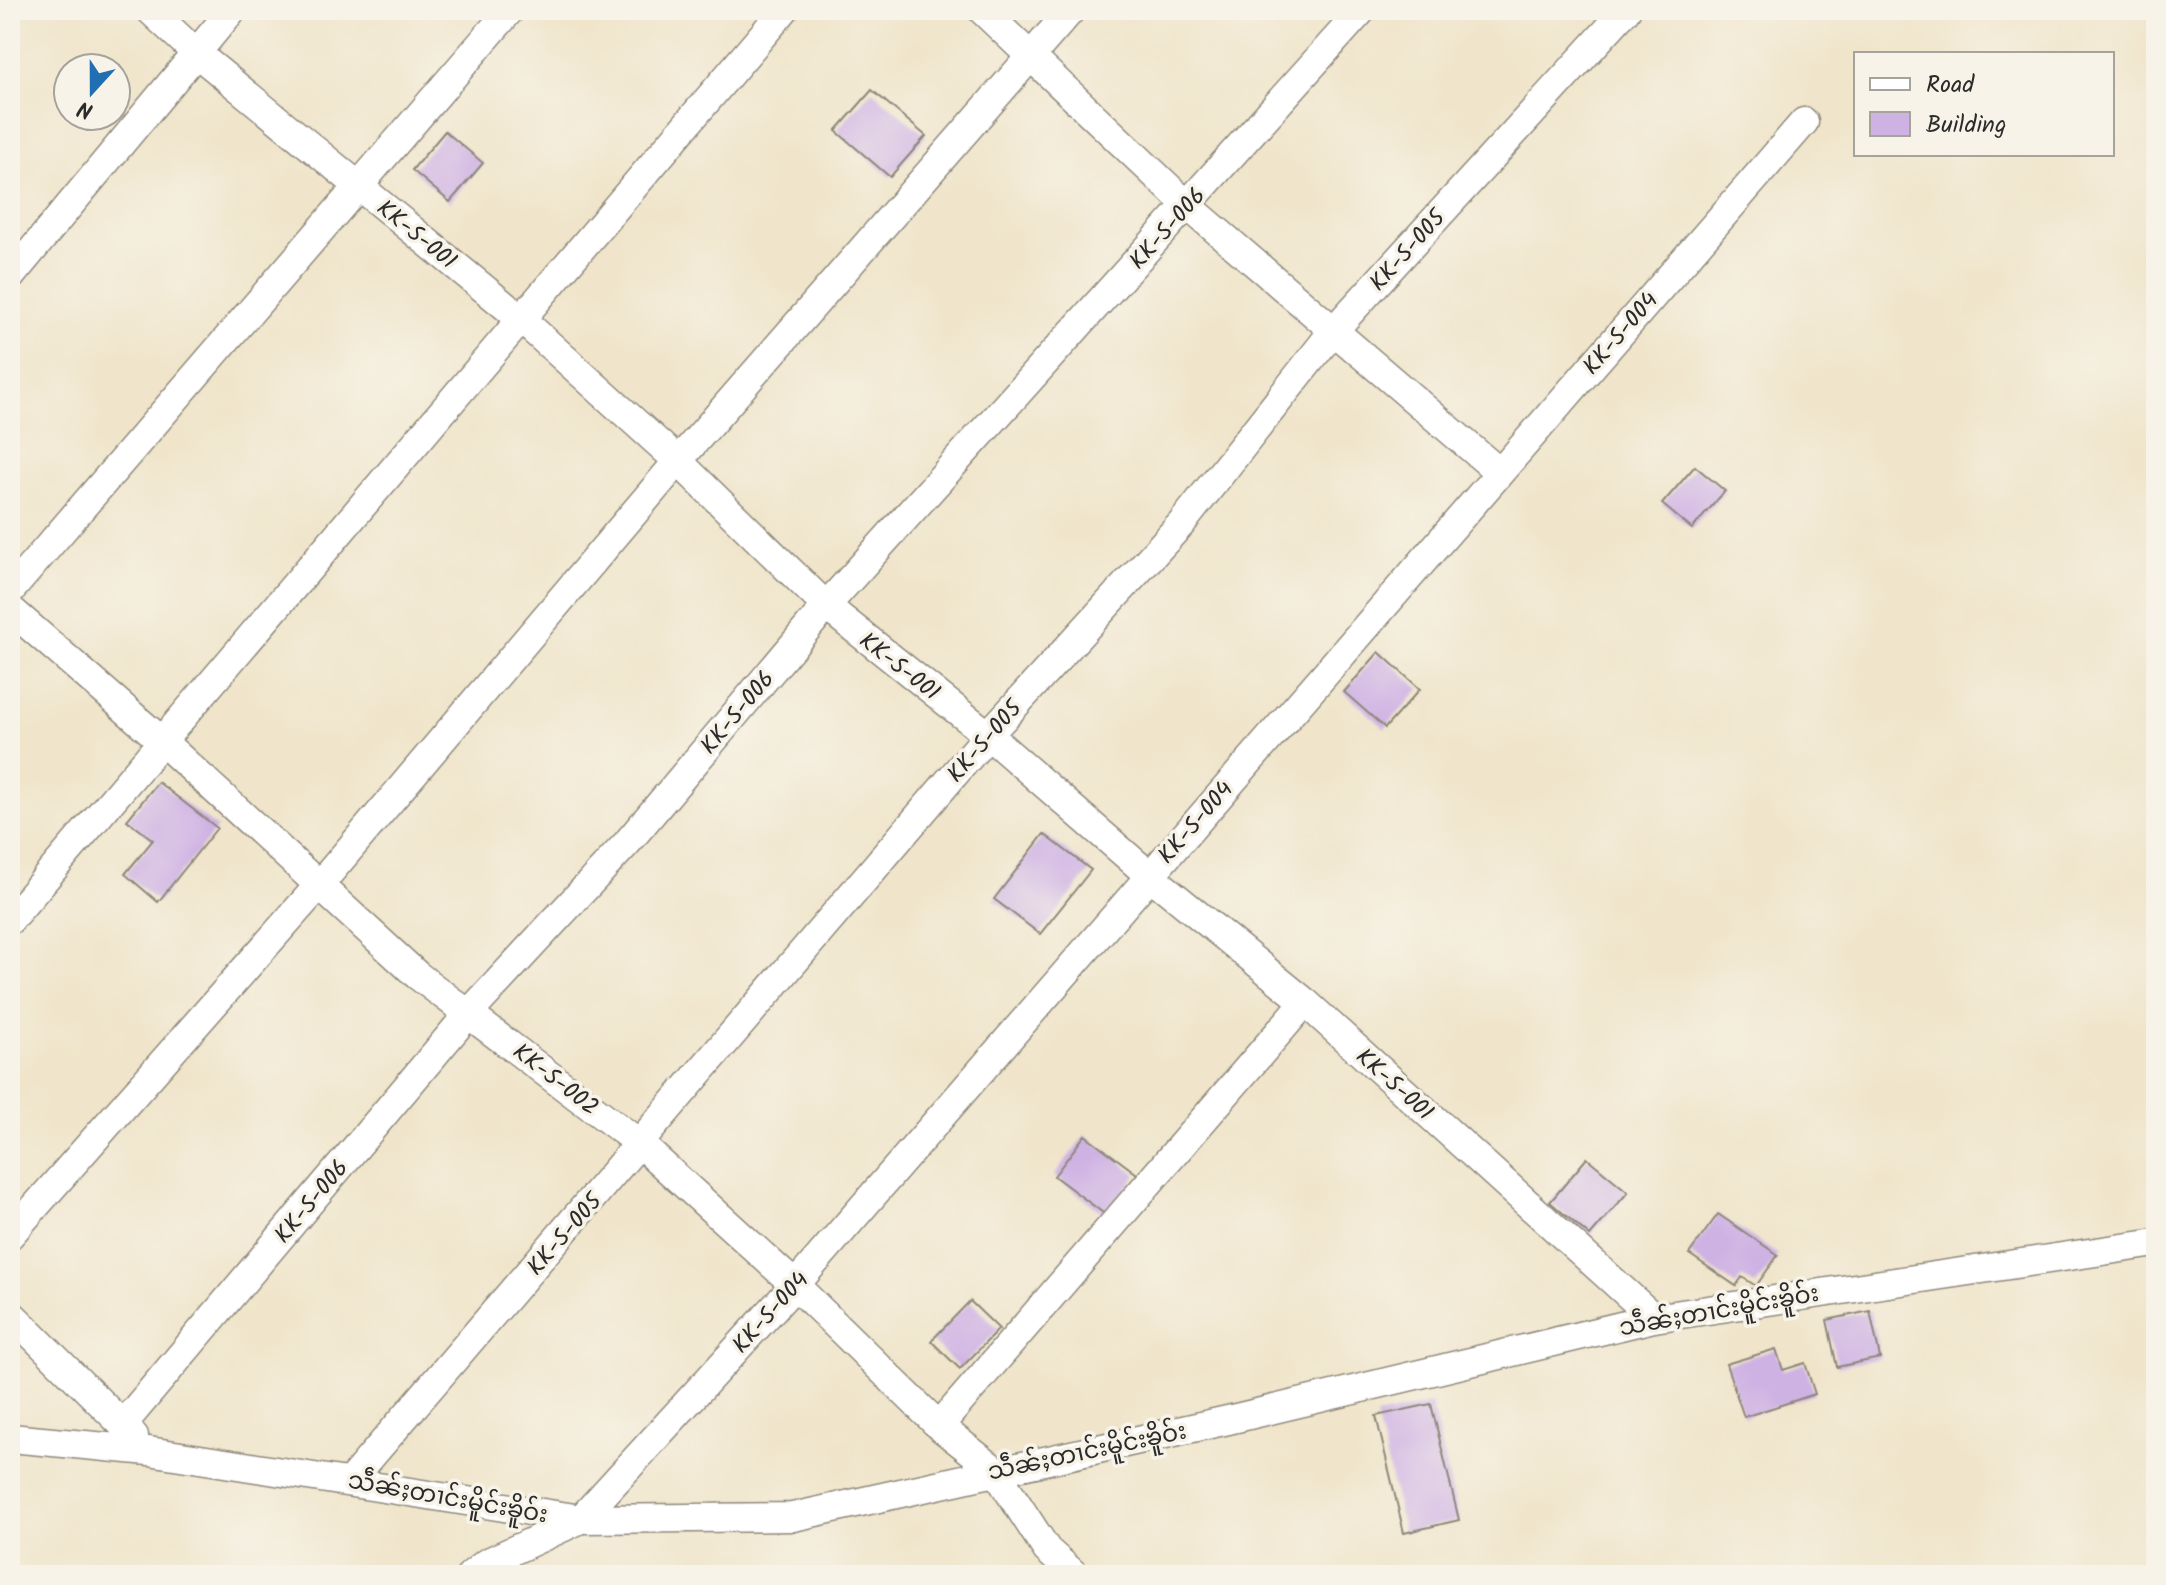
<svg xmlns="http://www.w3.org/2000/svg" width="2166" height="1585" viewBox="0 0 2166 1585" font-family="Kalam,'Noto Sans Myanmar',sans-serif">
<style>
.building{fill:#cfb2e4}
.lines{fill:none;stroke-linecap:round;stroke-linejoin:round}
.street-casing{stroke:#8e887b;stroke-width:31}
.street{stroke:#fff;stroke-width:28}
.labels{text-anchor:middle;stroke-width:7;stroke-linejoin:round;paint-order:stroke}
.street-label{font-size:24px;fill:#2b2b2b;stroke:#f7f3e8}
</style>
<rect width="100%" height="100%" fill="#f7f3e8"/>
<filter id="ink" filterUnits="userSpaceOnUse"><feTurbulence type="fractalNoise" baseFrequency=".0125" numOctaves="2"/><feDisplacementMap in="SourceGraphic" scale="16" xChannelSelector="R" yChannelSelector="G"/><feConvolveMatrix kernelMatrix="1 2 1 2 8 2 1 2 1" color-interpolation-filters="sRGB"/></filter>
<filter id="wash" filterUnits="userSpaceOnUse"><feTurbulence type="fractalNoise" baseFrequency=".006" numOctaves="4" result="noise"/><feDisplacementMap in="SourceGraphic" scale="32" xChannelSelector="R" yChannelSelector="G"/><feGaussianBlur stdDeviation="1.8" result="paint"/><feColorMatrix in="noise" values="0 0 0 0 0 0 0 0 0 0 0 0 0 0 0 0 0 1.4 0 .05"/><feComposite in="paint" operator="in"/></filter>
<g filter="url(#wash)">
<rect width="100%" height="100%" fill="#f0e5cb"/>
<g id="blocks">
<!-- building -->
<path class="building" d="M872 90 926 136 890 177 836 131Z
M445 131 483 163 450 202 412 170Z
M1695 466 1725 491 1692 529 1662 504Z
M1379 652 1420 689 1385 728 1344 692Z
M158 782 217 828 158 902 125 874 153 840 127 820Z
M1044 834 1091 870 1040 934 994 899Z
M1085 1135 1137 1174 1106 1215 1054 1176Z
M1587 1158 1628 1192 1590 1236 1550 1202Z
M1718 1214 1778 1255 1756 1286 1742 1277 1736 1286 1689 1254Z
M970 1301 999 1329 960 1369 931 1341Z
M1870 1311 1880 1358 1837 1367 1827 1320Z
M1776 1349 1783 1370 1805 1363 1815 1394 1744 1417 1726 1364Z
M1431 1404 1459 1520 1404 1533 1376 1416Z"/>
</g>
</g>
<g filter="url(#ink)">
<use href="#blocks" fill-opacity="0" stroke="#8e887b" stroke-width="2"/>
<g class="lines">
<defs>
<path id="street" d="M150 10 195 52 521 319 678 461 826 606 988 735 1149 875 1305 1002 1654 1318
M982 10 1187 205 1499 472
M10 277 232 10
M10 591 510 10
M10 609 164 743 417 975 640 1144 795 1285 939 1426 995 1470 1047 1550 1075 1575
M10 920 784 10
M10 1235 320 884 678 461 1071 10
M10 1313 134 1436
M123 1424 470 1012 627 843 826 606 1362 10
M939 1426 1305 1002
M10 1438 149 1451 581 1519 793 1517 1228 1420 1654 1318 2156 1243
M351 1480 988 735 1182 523 1334 330 1626 10
M471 1575 486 1563 581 1519 795 1285 1804 122"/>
</defs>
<!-- street casing -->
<use href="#street" class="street-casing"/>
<!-- street -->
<use href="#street" class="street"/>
</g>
</g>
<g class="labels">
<!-- street labels -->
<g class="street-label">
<text transform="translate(1167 228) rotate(-48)" y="8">KK-S-006</text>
<text transform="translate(417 234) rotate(39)" y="8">KK-S-001</text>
<text transform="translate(1407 250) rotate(-48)" y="8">KK-S-005</text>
<text transform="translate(1620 333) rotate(-49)" y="8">KK-S-004</text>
<text transform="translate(900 666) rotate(38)" y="8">KK-S-001</text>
<text transform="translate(737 712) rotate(-50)" y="8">KK-S-006</text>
<text transform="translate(984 741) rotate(-49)" y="8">KK-S-005</text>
<text transform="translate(1195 822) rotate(-49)" y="8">KK-S-004</text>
<text transform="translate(556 1079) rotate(38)" y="8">KK-S-002</text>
<text transform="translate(1395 1084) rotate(42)" y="8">KK-S-001</text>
<text transform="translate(311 1201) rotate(-50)" y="8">KK-S-006</text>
<text transform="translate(564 1234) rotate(-49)" y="8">KK-S-005</text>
<text transform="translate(1719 1310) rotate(-10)" y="8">သဵၼ်ႈတၢင်းမိူင်းၶိူဝ်း</text>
<text transform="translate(770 1312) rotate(-48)" y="8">KK-S-004</text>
<text transform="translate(1087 1451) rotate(-12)" y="8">သဵၼ်ႈတၢင်းမိူင်းၶိူဝ်း</text>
<text transform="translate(448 1497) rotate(10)" y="8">သဵၼ်ႈတၢင်းမိူင်းၶိူဝ်း</text>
</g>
</g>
<!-- margin -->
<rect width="2166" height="1585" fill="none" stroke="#f7f3e8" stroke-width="40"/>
<!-- legend -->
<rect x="1854" y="52" width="260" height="104" fill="#f7f3e8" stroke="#a5a39c" stroke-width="2"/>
<rect x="1870" y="78" width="40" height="12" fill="#ffffff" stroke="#a5a39c" stroke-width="2"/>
<text x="1926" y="92" font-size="24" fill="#2b2b2b">Road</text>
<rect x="1870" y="112" width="40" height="24" fill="#cfb2e4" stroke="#a5a39c" stroke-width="2"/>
<text x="1926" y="132" font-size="24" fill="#2b2b2b">Building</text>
<!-- north arrow -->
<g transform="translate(92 92) rotate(201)"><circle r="38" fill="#f7f3e8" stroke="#a5a39c" stroke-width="2"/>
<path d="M0-6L14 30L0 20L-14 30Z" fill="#1f6fb2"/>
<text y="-12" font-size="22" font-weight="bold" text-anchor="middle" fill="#2b2b2b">N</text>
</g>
</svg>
